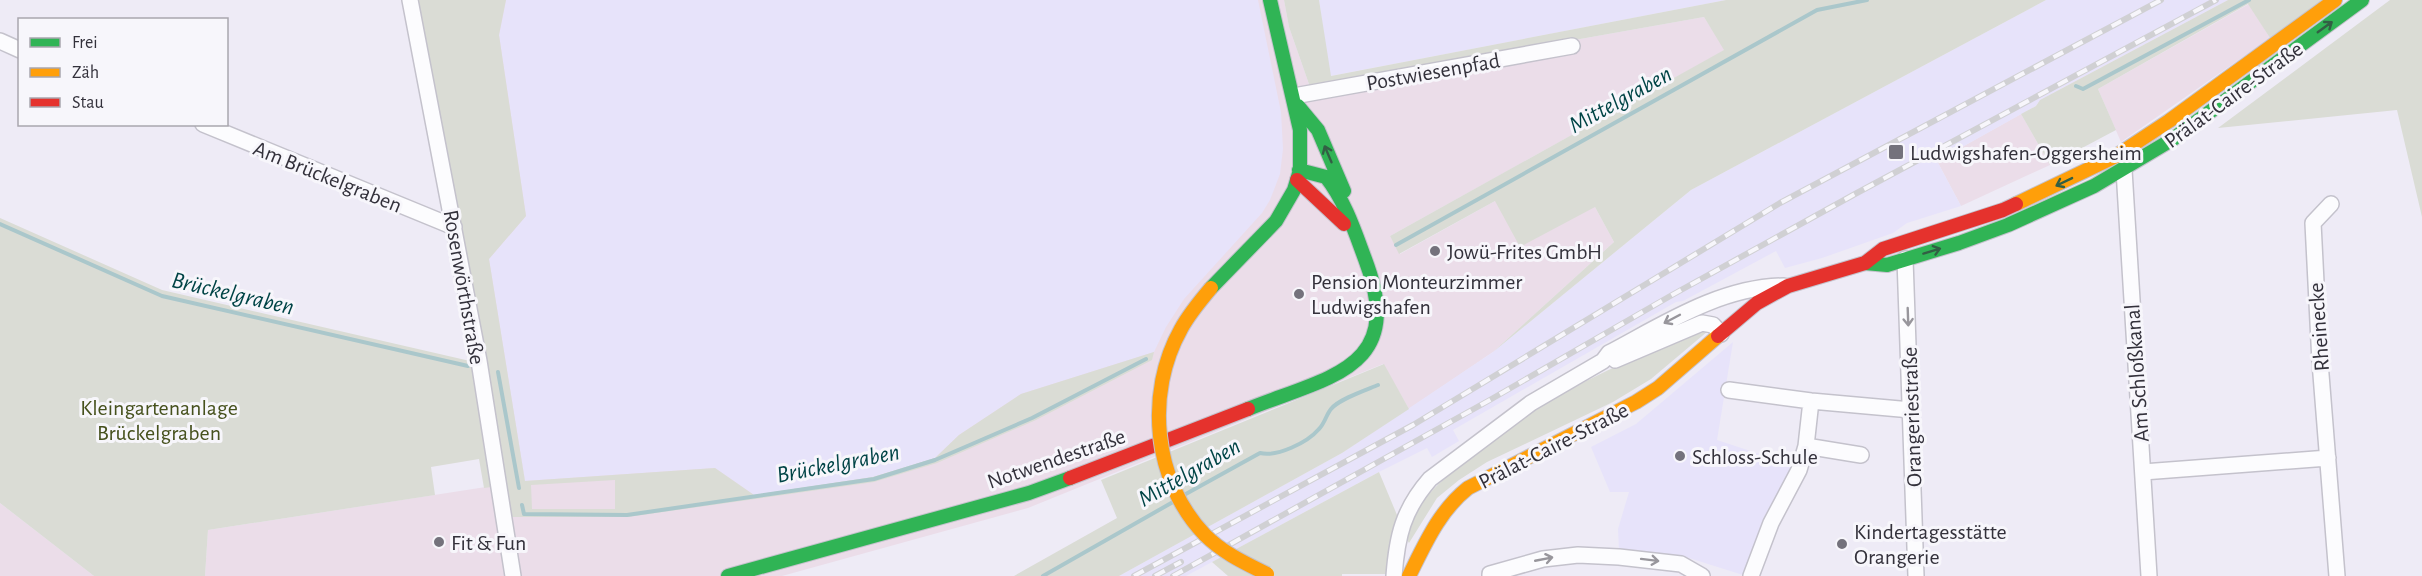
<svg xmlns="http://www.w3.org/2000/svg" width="2422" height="576" viewBox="0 0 2422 576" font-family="'Alegreya Sans',sans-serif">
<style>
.commercial{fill:#ebdde9}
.built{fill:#e7e3fa}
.green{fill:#dadcd5;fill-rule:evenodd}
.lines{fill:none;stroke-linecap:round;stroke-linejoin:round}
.stream{stroke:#aac7cb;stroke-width:4}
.street-casing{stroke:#c4c2cc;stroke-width:18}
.fast-casing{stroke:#c4c2cc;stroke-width:16}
.slow-casing{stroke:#c4c2cc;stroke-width:16}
.jam-casing{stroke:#c4c2cc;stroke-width:16}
.street{stroke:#fcfcfe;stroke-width:15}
.fast{stroke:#30b455;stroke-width:14}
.slow{stroke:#ff9f0a;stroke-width:14}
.jam{stroke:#e5322d;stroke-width:14}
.rail-casing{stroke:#d0d0d3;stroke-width:6}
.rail{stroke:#f7f6fb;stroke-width:4;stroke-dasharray:11;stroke-linecap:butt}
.slow-bridge-casing{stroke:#c4c2cc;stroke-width:16;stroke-linecap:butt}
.slow-bridge{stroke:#ff9f0a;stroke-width:14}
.oneway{stroke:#325f44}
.oneway2{stroke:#98969c}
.poi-dot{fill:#74727c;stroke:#f7f6fb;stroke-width:2}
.labels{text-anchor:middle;stroke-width:6;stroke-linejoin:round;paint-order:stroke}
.street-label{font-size:22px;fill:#33313b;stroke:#f7f6fb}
.poi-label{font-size:22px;fill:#33313b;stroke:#f7f6fb;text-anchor:start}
.park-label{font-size:22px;fill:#46511d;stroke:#f7f6fb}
.water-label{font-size:24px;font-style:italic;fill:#004446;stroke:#f7f6fb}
</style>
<rect width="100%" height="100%" fill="#eeebf6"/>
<!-- commercial -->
<path class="commercial" d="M439 0H1284L1289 27 1310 87 1704 17 1725 50 1390 236 1400 254 1495 201 1595 207 1614 242 1493 352 1409 409 1383 364 1028 508 782 576H205L208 530 525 481Z
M2249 4 2270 38 2121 142 2098 89Z
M2021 114 2050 165 1961 206 1937 161Z
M0 503 94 576H0Z"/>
<!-- built -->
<path class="built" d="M506 0H1258L1281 112 1283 149 1280 174 1270 200 1262 213 1184 299 1166 327 1154 352 1021 394 959 435 935 458 873 477 754 495 715 468 525 481 489 259 526 216 499 35Z
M1319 0H1726L1330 76Z
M2046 0H2228L2040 100 2036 106 1937 161 1961 206 1907 223 1893 233 1822 258 1785 268 1776 251 1683 301 1676 302 1453 430 1459 441 1432 457 1427 448 1379 472 1186 576H1119L1342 453 1493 352 1691 190Z
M1733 342 1717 440 1793 465 1764 517 1746 576 1686 557 1619 550 1618 529 1629 492H1610L1591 447 1636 424Z"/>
<!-- green -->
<path class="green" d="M414 0H506L499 35 526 216 489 259 525 481 715 468 754 495 873 477 935 458 959 435 1021 394 1154 352 1152 360 1036 420 937 463 874 482 628 517H512L506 485 484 488 479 459 431 467 435 495 208 530 205 576H94L0 503V218L162 290 483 364ZM615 480V509H532L531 485Z
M1284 0H1319L1331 76 1726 0H2046L1691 190 1493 352 1614 242 1595 207 1520 247 1495 201 1399 254 1390 236 1724 50 1704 17 1310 87 1289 27Z
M2228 0H2323L2270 38 2248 4 2098 89 2116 130 2050 165 2021 114 2036 106 2040 100Z
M2390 0H2422V217L2397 110 2218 128Z
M1706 328 1708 331 1651 379 1613 402 1487 462 1459 480 1437 498 1409 543 1407 540C1414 496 1450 474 1484 448 1501 436 1518 421 1536 410 1588 376 1648 352 1706 328Z
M1384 364 1409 409 1342 453 1119 576H1014L1117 518 1101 480Z
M1379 472 1397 515 1386 574H1342V576H1228L1212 562Z"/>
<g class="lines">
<!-- stream -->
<path class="stream" d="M2076 86 2083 89 2249 0
M0 224 162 296 468 366
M1396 245 1817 10 1867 0
M498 372 519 488
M1184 495 1260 453C1277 457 1307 443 1319 429 1325 423 1326 415 1331 409 1339 399 1366 390 1378 385
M522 505 524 514 627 515 874 479 935 460 1032 418 1146 359
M1043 576 1173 502"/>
<defs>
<path id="street" d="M410 0 479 361 513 576
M0 41 20 50
M1294 96 1572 46
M203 124 454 227
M2124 170 2149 576
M2331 204 2313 223 2320 362 2337 576
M1905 259 1916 576
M1615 360 1702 323 1713 325 1721 334
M1729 390 1811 401 1911 410
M1806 446 1861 455
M2143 472 2328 458
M1394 576C1397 536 1403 510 1430 479L1531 403 1603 361 1609 353C1664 324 1720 287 1784 286
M1490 576V574L1543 559 1578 555 1619 557 1681 564 1702 576
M1751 576 1771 523 1799 470 1806 446 1811 401"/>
<path id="fast" d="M1298 106 1318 130 1344 191
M1865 263 1887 265 1959 243 2008 225 2094 186 2173 139 2362 0
M1211 288 1276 221 1294 190 1300 170V130L1270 0
M1248 409C1330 376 1407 369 1365 259 1355 232 1345 201 1326 177L1299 170
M728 576 1029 493 1070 478"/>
<path id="slow" d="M2016 204 2116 156 2169 121 2335 0
M1409 576C1425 544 1439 511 1468 488L1636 402 1658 388 1718 336"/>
<path id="jam" d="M1297 180 1344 224
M1718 336 1757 303 1788 286 1865 263 1883 249 2003 210 2016 204
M1070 478 1248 409"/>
</defs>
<!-- street casing -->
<use href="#street" class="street-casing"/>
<!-- fast casing -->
<use href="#fast" class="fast-casing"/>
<!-- slow casing -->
<use href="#slow" class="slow-casing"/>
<!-- jam casing -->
<use href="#jam" class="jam-casing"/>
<!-- street -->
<use href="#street" class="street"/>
<!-- fast -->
<use href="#fast" class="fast"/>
<!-- slow -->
<use href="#slow" class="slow"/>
<!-- jam -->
<use href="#jam" class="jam"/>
<defs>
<path id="rail" d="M1134 576 1413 425 1780 203 2161 0
M1155 576 1181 562
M1173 576 1488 401 1672 295 1855 194 2216 0"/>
</defs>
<!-- rail casing -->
<use href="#rail" class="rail-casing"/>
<!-- rail -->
<use href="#rail" class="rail"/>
<defs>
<path id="slow-bridge" d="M1211 288C1200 301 1189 314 1181 329 1145 393 1153 481 1205 535 1223 553 1245 563 1267 574"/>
</defs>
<!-- slow-bridge casing -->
<use href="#slow-bridge" class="slow-bridge-casing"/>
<!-- slow-bridge -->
<use href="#slow-bridge" class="slow-bridge"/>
</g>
<!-- one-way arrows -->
<defs><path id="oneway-shaft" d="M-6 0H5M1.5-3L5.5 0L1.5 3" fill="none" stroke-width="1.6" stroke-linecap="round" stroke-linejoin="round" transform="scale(1.5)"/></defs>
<g class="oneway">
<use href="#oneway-shaft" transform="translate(2325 27) rotate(-36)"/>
<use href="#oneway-shaft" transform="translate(1328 154) rotate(-113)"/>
<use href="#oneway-shaft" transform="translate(2064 182) rotate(154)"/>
<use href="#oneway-shaft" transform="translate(1932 251) rotate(-17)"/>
</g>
<g class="oneway2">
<use href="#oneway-shaft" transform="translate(1908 317) rotate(88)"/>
<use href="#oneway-shaft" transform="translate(1672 319) rotate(152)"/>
<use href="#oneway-shaft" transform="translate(1544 559) rotate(-11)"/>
<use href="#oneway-shaft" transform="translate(1650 560) rotate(7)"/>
</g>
<!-- markers -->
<g class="poi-dot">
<rect x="1888" y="144" width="16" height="16" rx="3"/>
<circle cx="1435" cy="251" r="6"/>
<circle cx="1299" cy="294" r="6"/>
<circle cx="1680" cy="456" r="6"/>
<circle cx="439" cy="542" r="6"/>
<circle cx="1842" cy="544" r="6"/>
</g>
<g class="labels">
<!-- street labels -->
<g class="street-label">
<text transform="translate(1433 71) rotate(-10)" y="8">Postwiesenpfad</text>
<text transform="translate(2233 94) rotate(-36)" y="8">Prälat-Caire-Straße</text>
<text transform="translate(328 176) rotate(22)" y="8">Am Brückelgraben</text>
<text transform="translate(465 287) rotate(80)" y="8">Rosenwörthstraße</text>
<text transform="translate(2318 327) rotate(-94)" y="8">Rheinecke</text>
<text transform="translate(2136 373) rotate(-94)" y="8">Am Schloßkanal</text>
<text transform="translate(1911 417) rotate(-92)" y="8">Orangeriestraße</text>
<text transform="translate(1553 445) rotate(-27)" y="8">Prälat-Caire-Straße</text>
<text transform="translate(1056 458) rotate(-19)" y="8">Notwendestraße</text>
</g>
<!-- poi labels -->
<g class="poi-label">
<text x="1910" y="160">Ludwigshafen-Oggersheim</text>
<text x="1447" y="259">Jowü-Frites GmbH</text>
<text x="1311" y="289">Pension Monteurzimmer<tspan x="1311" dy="25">Ludwigshafen</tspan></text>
<text x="1692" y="464">Schloss-Schule</text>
<text x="1854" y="539">Kindertagesstätte<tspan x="1854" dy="25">Orangerie</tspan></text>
<text x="451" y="550">Fit &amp; Fun</text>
</g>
<!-- park labels -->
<g class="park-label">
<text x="159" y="415">Kleingartenanlage<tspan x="159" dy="25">Brückelgraben</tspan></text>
</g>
<!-- water labels -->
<g class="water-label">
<text transform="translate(1620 99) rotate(-29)" y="8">Mittelgraben</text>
<text transform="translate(233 293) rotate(13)" y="8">Brückelgraben</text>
<text transform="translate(838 463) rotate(-11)" y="8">Brückelgraben</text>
<text transform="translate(1189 472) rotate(-30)" y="8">Mittelgraben</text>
</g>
</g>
<!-- legend -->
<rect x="18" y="18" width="210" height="108" fill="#f7f6fb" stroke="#a9a7ae" stroke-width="1.5"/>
<rect x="30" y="38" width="30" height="9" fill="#30b455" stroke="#a9a7ae" stroke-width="1.5"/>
<text x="72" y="48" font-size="18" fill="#33313b">Frei</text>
<rect x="30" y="68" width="30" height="9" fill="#ff9f0a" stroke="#a9a7ae" stroke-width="1.5"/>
<text x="72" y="78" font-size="18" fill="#33313b">Zäh</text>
<rect x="30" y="98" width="30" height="9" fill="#e5322d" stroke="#a9a7ae" stroke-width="1.5"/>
<text x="72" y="108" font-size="18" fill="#33313b">Stau</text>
</svg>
